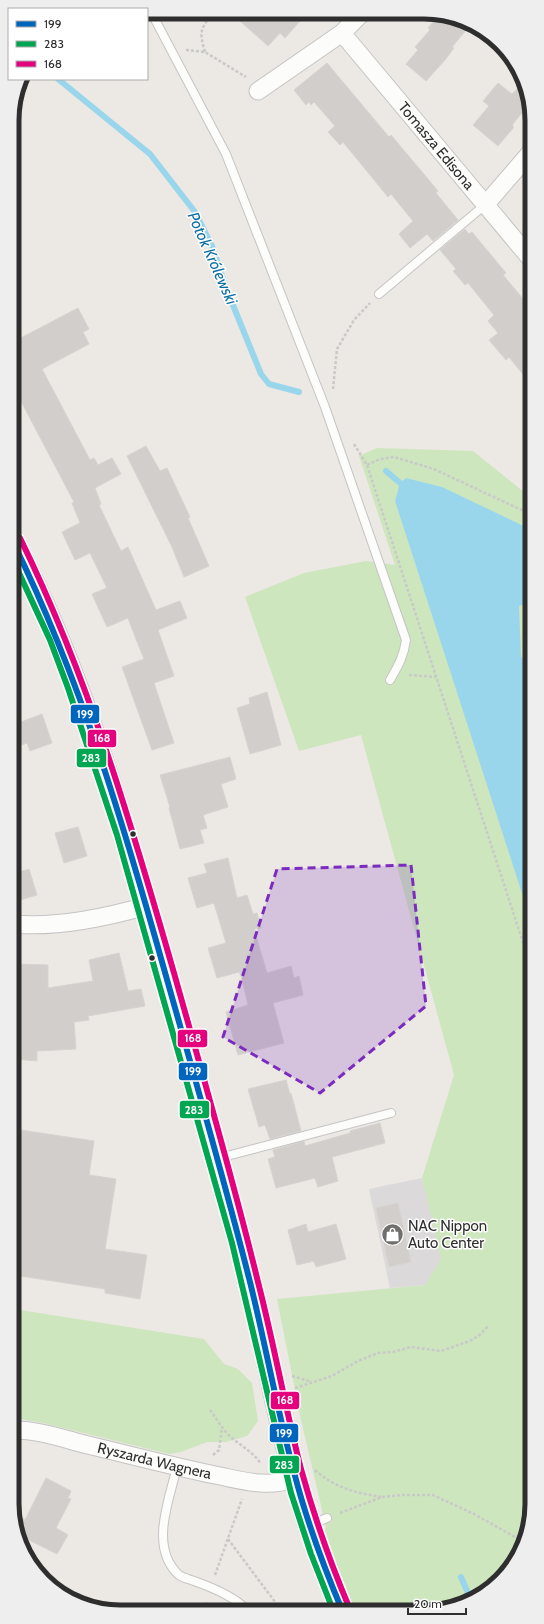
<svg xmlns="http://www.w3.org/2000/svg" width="544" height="1624" viewBox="0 0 544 1624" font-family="Cabin,sans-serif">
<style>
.industrial{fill:#dcd9db}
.green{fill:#cee6be}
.water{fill:#99d6ec}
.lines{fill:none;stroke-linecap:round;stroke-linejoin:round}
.stream{stroke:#99d6ec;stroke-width:6}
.building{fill:#d1cecb;stroke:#d7d4d0}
.lane-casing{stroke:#c5c4c5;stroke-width:10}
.street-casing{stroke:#c5c4c5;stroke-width:19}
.secondary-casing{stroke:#c5c4c5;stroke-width:24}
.path{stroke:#c9c9c8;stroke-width:2.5;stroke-dasharray:3 2;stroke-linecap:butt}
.lane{stroke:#fcfcfb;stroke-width:8}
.street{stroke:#fcfcfb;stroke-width:17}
.secondary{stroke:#fcfcfb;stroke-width:22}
.bus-1-casing{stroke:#fff;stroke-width:9}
.bus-2-casing{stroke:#fff;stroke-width:9}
.bus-3-casing{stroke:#fff;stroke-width:9}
.bus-1{stroke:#0065bd;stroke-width:6}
.bus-2{stroke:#00a651;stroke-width:6}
.bus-3{stroke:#e5007d;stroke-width:6}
.marked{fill:#7b2cbf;fill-opacity:0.2;stroke:#7b2cbf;stroke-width:3;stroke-dasharray:8 5;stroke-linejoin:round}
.bus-dot{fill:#2e2e2e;stroke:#fff;stroke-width:1.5}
.labels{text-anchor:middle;stroke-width:3;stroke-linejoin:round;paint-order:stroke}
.street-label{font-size:15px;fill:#2e2e2e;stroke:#fff}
.poi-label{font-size:15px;fill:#2e2e2e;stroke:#fff;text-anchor:start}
.water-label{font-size:16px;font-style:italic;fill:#0d6fa3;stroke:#fff}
.rim{fill:none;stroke:#2e2e2e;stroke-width:5}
.line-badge{stroke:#fff;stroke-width:1.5}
.badge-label{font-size:11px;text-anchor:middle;font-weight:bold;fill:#fff}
</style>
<rect width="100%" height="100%" fill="#ece8e4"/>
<!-- industrial -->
<path class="industrial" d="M422 1178 442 1260 425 1285 390 1288 369 1189Z"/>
<!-- green -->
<path class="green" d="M377 448 473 451 530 497 532 1511 524 1545 505 1575 478 1597 445 1610H354L324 1532 326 1527 301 1420 277 1299 425 1285 441 1259 422 1178 454 1075 361 735 299 751 245 597 304 573 366 561 395 565 359 456Z
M14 1309 204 1339 224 1364 238 1369 252 1383 258 1421 247 1436 226 1442H207L181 1452 169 1454 43 1423 14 1418Z"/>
<!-- water -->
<path class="water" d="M406 478 442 487 530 529 531 602 519 606 521 656 531 674V921L395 501 400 483Z"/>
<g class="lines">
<!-- stream -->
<path class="stream" d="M58 79 150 154 195 212 212 246 226 288 261 374 269 384 299 392
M386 471 400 483
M461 1577 471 1600"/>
</g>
<!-- building -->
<path class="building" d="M231 13H307L285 38 280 33 268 46Z
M440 14H445L464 24 463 26 467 29 452 47 454 48 445 60 426 81 406 64 418 50 415 47 430 30 428 28Z
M327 63 389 137 391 135 428 179 438 191 436 193 458 220 433 241 427 234 410 248 399 234 413 221 391 194 388 197 343 142 340 145 328 132 335 126 314 102 311 105 309 102 306 105 294 90Z
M498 83 512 94 522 84 529 96 523 103 527 107 512 125 514 127 498 146 473 125 489 106 483 101Z
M465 229 469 234 472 232 491 255 506 273 503 275 530 307V383L509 357 506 360 489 340 498 333 488 321 494 315 468 283 465 285 453 271 456 269 440 250Z
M78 308 89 329 83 332 89 344 42 369 90 460 94 458 98 465 112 458 121 474 95 488 101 504 99 505 121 551 128 547 156 610 180 601 187 618 158 630 174 676 154 683 174 743 152 750 122 667 144 659 136 639 128 618 107 627 92 594 107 588 90 553 75 560 62 532 80 523 72 503 74 502 13 386V342Z
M146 446 160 471 167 468 190 517 188 518 209 566 184 577 172 547 127 456Z
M267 692 281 745 250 754 237 708 250 704 249 698Z
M42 714 52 743 30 751 27 743 13 748V725Z
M230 757 236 779 221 784 228 807 203 815 207 828 200 830 204 843 180 849 169 808 170 807 160 775Z
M78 827 87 856 64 863 55 833Z
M228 858 237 898 247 895 253 914 257 913 261 928 254 929 267 973 291 966 294 978 299 976 303 995 273 1003 284 1043 238 1055 226 1012 248 1005 241 976 239 972 217 978 208 948 226 943 214 903 197 908 188 878 207 873 204 864Z
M29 869 37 895 20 900 17 892 13 893V874Z
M119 953 128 991 141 989 145 1006 88 1016 89 1020 74 1022 76 1049 37 1051V1061L14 1059 17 964 48 965V988L93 981 89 960Z
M286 1080 290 1094 291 1093 301 1131 270 1139 265 1125 259 1127 248 1089Z
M380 1123 385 1143 332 1157 338 1181 318 1187 315 1178 276 1188 268 1159 275 1157 273 1150 304 1141 305 1146 350 1133V1131Z
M14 1129 94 1141 89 1175 116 1179 105 1249 147 1255 140 1299 105 1293V1289L14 1275Z
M398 1203 411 1262 389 1267 376 1208Z
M306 1224 308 1232 336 1224 346 1259 316 1267 314 1261 297 1265 288 1230Z
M46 1478 71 1491 68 1498 71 1499 56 1528 68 1535 57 1554 19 1535 14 1525V1514L25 1520Z"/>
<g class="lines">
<defs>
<path id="lane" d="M151 12 226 154 325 407 406 640C404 656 398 666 390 680
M379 294 486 204
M219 1158 391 1113
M177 1467C169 1500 149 1548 179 1575 183 1578 189 1579 194 1581 211 1587 234 1596 247 1610
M309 1525 327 1518"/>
<g id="street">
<path id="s1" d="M342 33 530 258"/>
<path d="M258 91 342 33 361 14"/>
<path d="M486 204 530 153"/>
<path d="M13 924C57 928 104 918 146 906"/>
<path id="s2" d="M14 1430C39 1430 64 1439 88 1445 130 1455 172 1466 215 1475 245 1481 265 1488 295 1479"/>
</g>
<path id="secondary" d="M13 542C78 667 115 798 154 933 187 1050 221 1167 251 1286 264 1340 274 1396 288 1450 301 1505 320 1559 342 1610"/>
</defs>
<!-- lane casing -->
<use href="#lane" class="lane-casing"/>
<!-- street casing -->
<use href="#street" class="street-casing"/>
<!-- secondary casing -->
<use href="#secondary" class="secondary-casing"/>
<!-- path -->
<path class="path" d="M186 50 205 52 246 77
M205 52C199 32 200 29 213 13
M333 389 337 349 354 320 370 303
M354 444 367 465 531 967
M367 465 380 459 394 457 434 469 530 514
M13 515 16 521
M409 675 436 677
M292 1376 312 1382
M295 1388 332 1376 358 1361 378 1353 393 1352 411 1347 441 1351 450 1348 472 1340 481 1334 488 1326
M210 1410C217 1419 224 1432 233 1439 243 1447 254 1453 261 1464
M213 1455 219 1450 222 1427
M315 1470C335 1488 356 1493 381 1497
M340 1513 382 1497 403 1495H433L474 1514 524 1542
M228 1539 281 1610
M215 1575 242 1499
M204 1610 207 1601"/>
<!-- lane -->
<use href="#lane" class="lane"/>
<!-- street -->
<use href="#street" class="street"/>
<!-- secondary -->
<use href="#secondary" class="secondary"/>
<defs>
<path id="bus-1" d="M13 542C82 682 124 826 166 976 195 1079 225 1182 251 1286 266 1347 277 1410 294 1472 306 1519 323 1565 342 1610"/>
<path id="bus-2" d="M13 560 50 640 68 688 117 835 232 1243 291 1493 311 1554 333 1610"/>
<path id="bus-3" d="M20 538C89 679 131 823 174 973 203 1076 233 1179 258 1282 274 1344 285 1407 301 1469 314 1516 330 1562 349 1607"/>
</defs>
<!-- bus-1 casing -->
<use href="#bus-1" class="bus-1-casing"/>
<!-- bus-2 casing -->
<use href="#bus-2" class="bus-2-casing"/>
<!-- bus-3 casing -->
<use href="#bus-3" class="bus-3-casing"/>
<!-- bus-1 -->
<use href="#bus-1" class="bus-1"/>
<!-- bus-2 -->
<use href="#bus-2" class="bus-2"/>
<!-- bus-3 -->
<use href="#bus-3" class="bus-3"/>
</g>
<!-- marked area -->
<path class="marked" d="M411 865 426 1006 320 1093 223 1037 277 869Z"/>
<!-- icons -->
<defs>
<symbol id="shop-disc" viewBox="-11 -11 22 22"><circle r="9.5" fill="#706f6e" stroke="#fff"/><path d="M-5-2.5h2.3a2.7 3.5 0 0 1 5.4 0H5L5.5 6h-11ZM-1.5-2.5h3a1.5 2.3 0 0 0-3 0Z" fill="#fff"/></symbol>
</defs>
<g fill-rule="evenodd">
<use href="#shop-disc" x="380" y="1222" width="25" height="25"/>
</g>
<!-- markers -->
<g class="bus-dot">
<circle cx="133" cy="834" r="3.5"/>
<circle cx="152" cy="958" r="3.5"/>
</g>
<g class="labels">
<!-- street labels -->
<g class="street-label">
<text dy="5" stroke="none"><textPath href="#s1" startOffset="147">Tomasza Edisona</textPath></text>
<text dy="5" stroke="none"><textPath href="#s2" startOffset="144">Ryszarda Wagnera</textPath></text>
</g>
<!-- poi labels -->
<g class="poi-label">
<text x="408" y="1231">NAC Nippon<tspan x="408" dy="17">Auto Center</tspan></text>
</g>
<!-- water labels -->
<g class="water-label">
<text transform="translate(213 258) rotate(66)" y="6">Potok Królewski</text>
</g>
</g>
<!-- crop -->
<path d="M0 0H544V1624H0ZM120 19H424A101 101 0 0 1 525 120V1504A101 101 0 0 1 424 1605H120A101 101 0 0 1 19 1504V120A101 101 0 0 1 120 19Z" fill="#eee" fill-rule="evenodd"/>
<path class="rim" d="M120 19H424A101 101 0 0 1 525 120V1504A101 101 0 0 1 424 1605H120A101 101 0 0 1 19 1504V120A101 101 0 0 1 120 19Z"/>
<g class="line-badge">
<rect x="70" y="704" width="30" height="20" rx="4" fill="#0065bd"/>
<rect x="87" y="729" width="30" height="19" rx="4" fill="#e5007d"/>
<rect x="76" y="748" width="31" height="20" rx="4" fill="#00a651"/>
<rect x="177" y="1029" width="31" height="19" rx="4" fill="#e5007d"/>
<rect x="178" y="1062" width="30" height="19" rx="4" fill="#0065bd"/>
<rect x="179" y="1100" width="31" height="19" rx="4" fill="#00a651"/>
<rect x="270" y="1391" width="30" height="19" rx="4" fill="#e5007d"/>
<rect x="269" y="1423" width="30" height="20" rx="4" fill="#0065bd"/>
<rect x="269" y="1455" width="31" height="19" rx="4" fill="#00a651"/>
</g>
<g class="badge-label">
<text x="85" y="718">199</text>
<text x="102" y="742">168</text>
<text x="91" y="762">283</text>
<text x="193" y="1042">168</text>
<text x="193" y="1075">199</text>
<text x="194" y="1114">283</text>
<text x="285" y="1404">168</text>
<text x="284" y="1437">199</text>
<text x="284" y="1469">283</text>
</g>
<!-- legend -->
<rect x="8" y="8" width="140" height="72" fill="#ffffff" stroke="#ababab"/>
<rect x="16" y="21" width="20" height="6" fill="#0065bd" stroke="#ababab"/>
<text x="44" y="28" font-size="12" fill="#2e2e2e">199</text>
<rect x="16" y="41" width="20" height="6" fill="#00a651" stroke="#ababab"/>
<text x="44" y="48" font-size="12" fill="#2e2e2e">283</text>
<rect x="16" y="61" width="20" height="6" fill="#e5007d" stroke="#ababab"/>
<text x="44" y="68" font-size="12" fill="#2e2e2e">168</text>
<!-- scale -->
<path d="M408 1608v6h58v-6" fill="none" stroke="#2e2e2e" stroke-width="2"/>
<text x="414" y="1608" font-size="12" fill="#2e2e2e" stroke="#ffffff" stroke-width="3" paint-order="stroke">20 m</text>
</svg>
